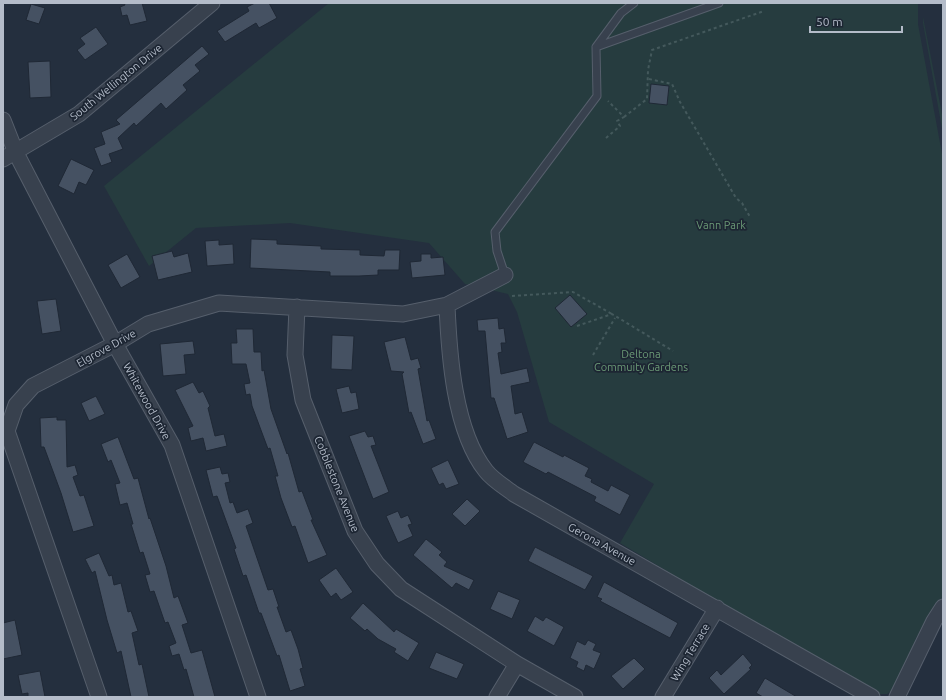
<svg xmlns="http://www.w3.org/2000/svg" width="946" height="700" viewBox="0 0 946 700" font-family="Ubuntu,sans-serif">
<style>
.green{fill:#263c3f}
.building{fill:#455162;stroke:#1f2835}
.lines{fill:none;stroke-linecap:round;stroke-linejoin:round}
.service-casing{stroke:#565f6c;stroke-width:9}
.minor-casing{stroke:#565f6c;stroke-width:17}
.path{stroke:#44595c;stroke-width:2;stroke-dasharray:3 3;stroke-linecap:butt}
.service{stroke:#38414e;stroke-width:7}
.minor{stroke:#38414e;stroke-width:15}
.labels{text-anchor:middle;stroke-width:3.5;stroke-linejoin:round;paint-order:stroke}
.street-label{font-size:11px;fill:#b4bcc9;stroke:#1d2633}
.park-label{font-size:11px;fill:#6b9a76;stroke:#1d2633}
</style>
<rect width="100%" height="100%" fill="#242f3e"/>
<!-- green -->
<path class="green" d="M329 3H918V24L943 159V596L916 638 901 684 887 694H878L752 622 620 543 654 484 549 422 517 312 508 294 465 284 429 243 290 223 196 228 149 266 104 186Z
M923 17 943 119V134L923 23Z"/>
<!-- building -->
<path class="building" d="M124 3H142L147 21 130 25 127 15 122 16 120 7 125 5Z
M255 3H269L277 18 259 28 256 23 225 42 217 31 249 11 247 7Z
M31 4 45 8 39 24 26 20Z
M96 27 108 44 85 60 77 50 85 44 80 38Z
M202 46 209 54 195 65 200 71 183 85 187 90 166 109 161 103 136 126 134 123 118 138 123 149 109 154 112 162 101 166 94 148 105 144 101 132 120 124 116 120Z
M50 61 51 97 30 98 28 62Z
M651 84 669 86 667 105 649 103Z
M71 159 94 170 86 185 79 182 74 194 58 186Z
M251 239 277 240V244L321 246V249L360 250V255L384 256 385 250H400L399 270H378V275L359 276H330V272L250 268Z
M219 240V245L233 244 234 264 207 266 205 241Z
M172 251 174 257 188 253 192 272 158 280 152 256Z
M127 254 140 277 121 288 108 265Z
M421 254H431V258L443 257 445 275 412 278 410 262 421 261Z
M570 295 587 314 571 327 555 308Z
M56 299 61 331 42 334 37 301Z
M498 318 499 329 504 328 506 343H501L502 352 498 353 501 374 527 368 530 382 511 386 515 414 522 412 528 432 507 439 494 398H491L485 331H478L477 320Z
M236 329H253L254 352H261L262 371 264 370 271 409 287 454 288 453 299 492 302 491 313 520H311L327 555 308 563 295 526 292 527 281 498 275 476H278L270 448 268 449 252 406 250 394 246 395 244 384 250 383 246 364H232L231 343H237Z
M332 335 354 336 352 370 331 369Z
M405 337 411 360 418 358 421 368 418 369 427 421 429 420 436 439 423 444 411 412 409 413 402 374 404 372 391 371 384 342Z
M193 341 195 354 184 355 186 374 163 376 160 344Z
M193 382 199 393 203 391 210 406 208 408 215 436 224 434 227 446 206 451 203 438 191 441 188 428 193 426 175 390Z
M349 386 351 393 356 392 359 409 342 413 336 389Z
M96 396 105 414 89 421 81 403Z
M57 417V420H66L67 467 75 465 78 475 73 477 80 496 84 495 94 526 73 532 61 493 44 447H41L40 418Z
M365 431 368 437 373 436 376 445 371 446 389 492 373 499 349 436Z
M118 437 134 479 138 478 149 519 150 518 166 566 174 598 178 596 188 623 182 625 191 653 202 650 215 697H194L186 669 184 670 179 654 172 656 169 646 176 643 168 622 165 623 154 591 150 592 145 575 150 574 143 552 140 553 131 524H133L127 503 120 505 115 484 120 483 111 460 108 462 101 444Z
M534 442 563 457 564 455 589 468 585 476 592 479 591 482 608 491 611 485 630 495 620 515 594 501 596 497 548 472 546 474 523 462Z
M448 460 459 484 446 489 443 483 439 485 431 468Z
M220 467 222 474 228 473 230 482 225 483 230 503 233 502 237 513 248 509 253 523 246 526 268 590 273 589 279 607H277L286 632 291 630 298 649 303 668 300 669 305 686 290 691 279 655 277 656 261 613H259L246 575 243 576 234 549 236 548 217 496 213 497 206 470Z
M467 499 480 511 465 526 452 514Z
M398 511 401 518 408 515 412 524 408 525 413 536 398 543 386 516Z
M426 539 442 552 439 555 447 562 444 566 474 580 469 590 456 583 452 588 413 555Z
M535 547 593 576 585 590 528 561Z
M99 553 109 576 112 575 114 585 121 583 128 612 131 611 138 631 132 633 139 665 142 664 149 697H131L121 651 117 653 107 620 95 571 92 573 85 559Z
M336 568 353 592 341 600 336 593 331 597 319 580Z
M604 582 678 623 670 638 600 601 602 599 597 597Z
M498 591 520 600 512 619 490 609Z
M363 603 394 632 396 629 419 643 408 661 394 652 396 649 378 639 367 629 365 631 350 618Z
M535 616 543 621 546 617 564 627 554 646 527 631Z
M15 620 22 655 3 659V623Z
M588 640 596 644 593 650 601 653 594 669 586 665 584 671 576 667 578 662 570 658 577 641 585 645Z
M436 652 464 664 457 679 429 668Z
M743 654 752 665 749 668 751 669 724 694 709 678 717 670 721 675Z
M634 658 645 669 623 689 611 676Z
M40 671 45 697H28V693L22 694 18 675Z
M765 678 797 697H763L756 693Z"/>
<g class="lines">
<defs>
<path id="service" d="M596 47 719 3
M505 275 497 251 495 232 597 96 596 47 621 13 634 3"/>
<path id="minor" d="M3 120 16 153 115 344 172 445 258 697
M3 159 79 114 212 3
M447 305C449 354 454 431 486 471 493 480 505 487 514 494L872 697
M297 307 295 355 303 400 355 531 377 564 401 589 517 664 575 697
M99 697 7 431 16 405 33 386 115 344 148 324 219 303 403 314 447 305 505 275
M497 697 517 664
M663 697 717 608
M897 697 934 621 943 607"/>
</defs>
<!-- service casing -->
<use href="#service" class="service-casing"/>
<!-- minor casing -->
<use href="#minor" class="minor-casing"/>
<!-- path -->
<path class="path" d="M649 79 672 84 680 102 736 198 742 203 750 217
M624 117 647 99 648 70 652 50 764 11
M606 138 620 126 617 121 624 117 608 101
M512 296 573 292 612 314
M577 326 612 314 673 351
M593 355 615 318"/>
<!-- service -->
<use href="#service" class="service"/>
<!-- minor -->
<use href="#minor" class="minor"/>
</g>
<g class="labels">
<!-- street labels -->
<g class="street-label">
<text transform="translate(116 82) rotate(-39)" y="4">South Wellington Drive</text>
<text transform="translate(106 348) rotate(-29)" y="4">Elgrove Drive</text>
<text transform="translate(147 401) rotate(61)" y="4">Whitewood Drive</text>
<text transform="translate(337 484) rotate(68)" y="4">Cobblestone Avenue</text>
<text transform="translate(602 544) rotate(29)" y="4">Gerona Avenue</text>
<text transform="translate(690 652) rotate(-59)" y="4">Wing Terrace</text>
</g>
<!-- park labels -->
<g class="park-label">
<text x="721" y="229">Vann Park</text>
<text x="641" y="358">Deltona<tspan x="641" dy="13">Commuity Gardens</tspan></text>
</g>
</g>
<!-- border -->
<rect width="946" height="700" fill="none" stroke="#b4bcc9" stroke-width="8"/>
<!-- scale -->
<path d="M810 26v6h92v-6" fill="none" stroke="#b4bcc9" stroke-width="2"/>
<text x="816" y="26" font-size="12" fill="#b4bcc9" stroke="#1d2633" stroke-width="3" paint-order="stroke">50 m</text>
</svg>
